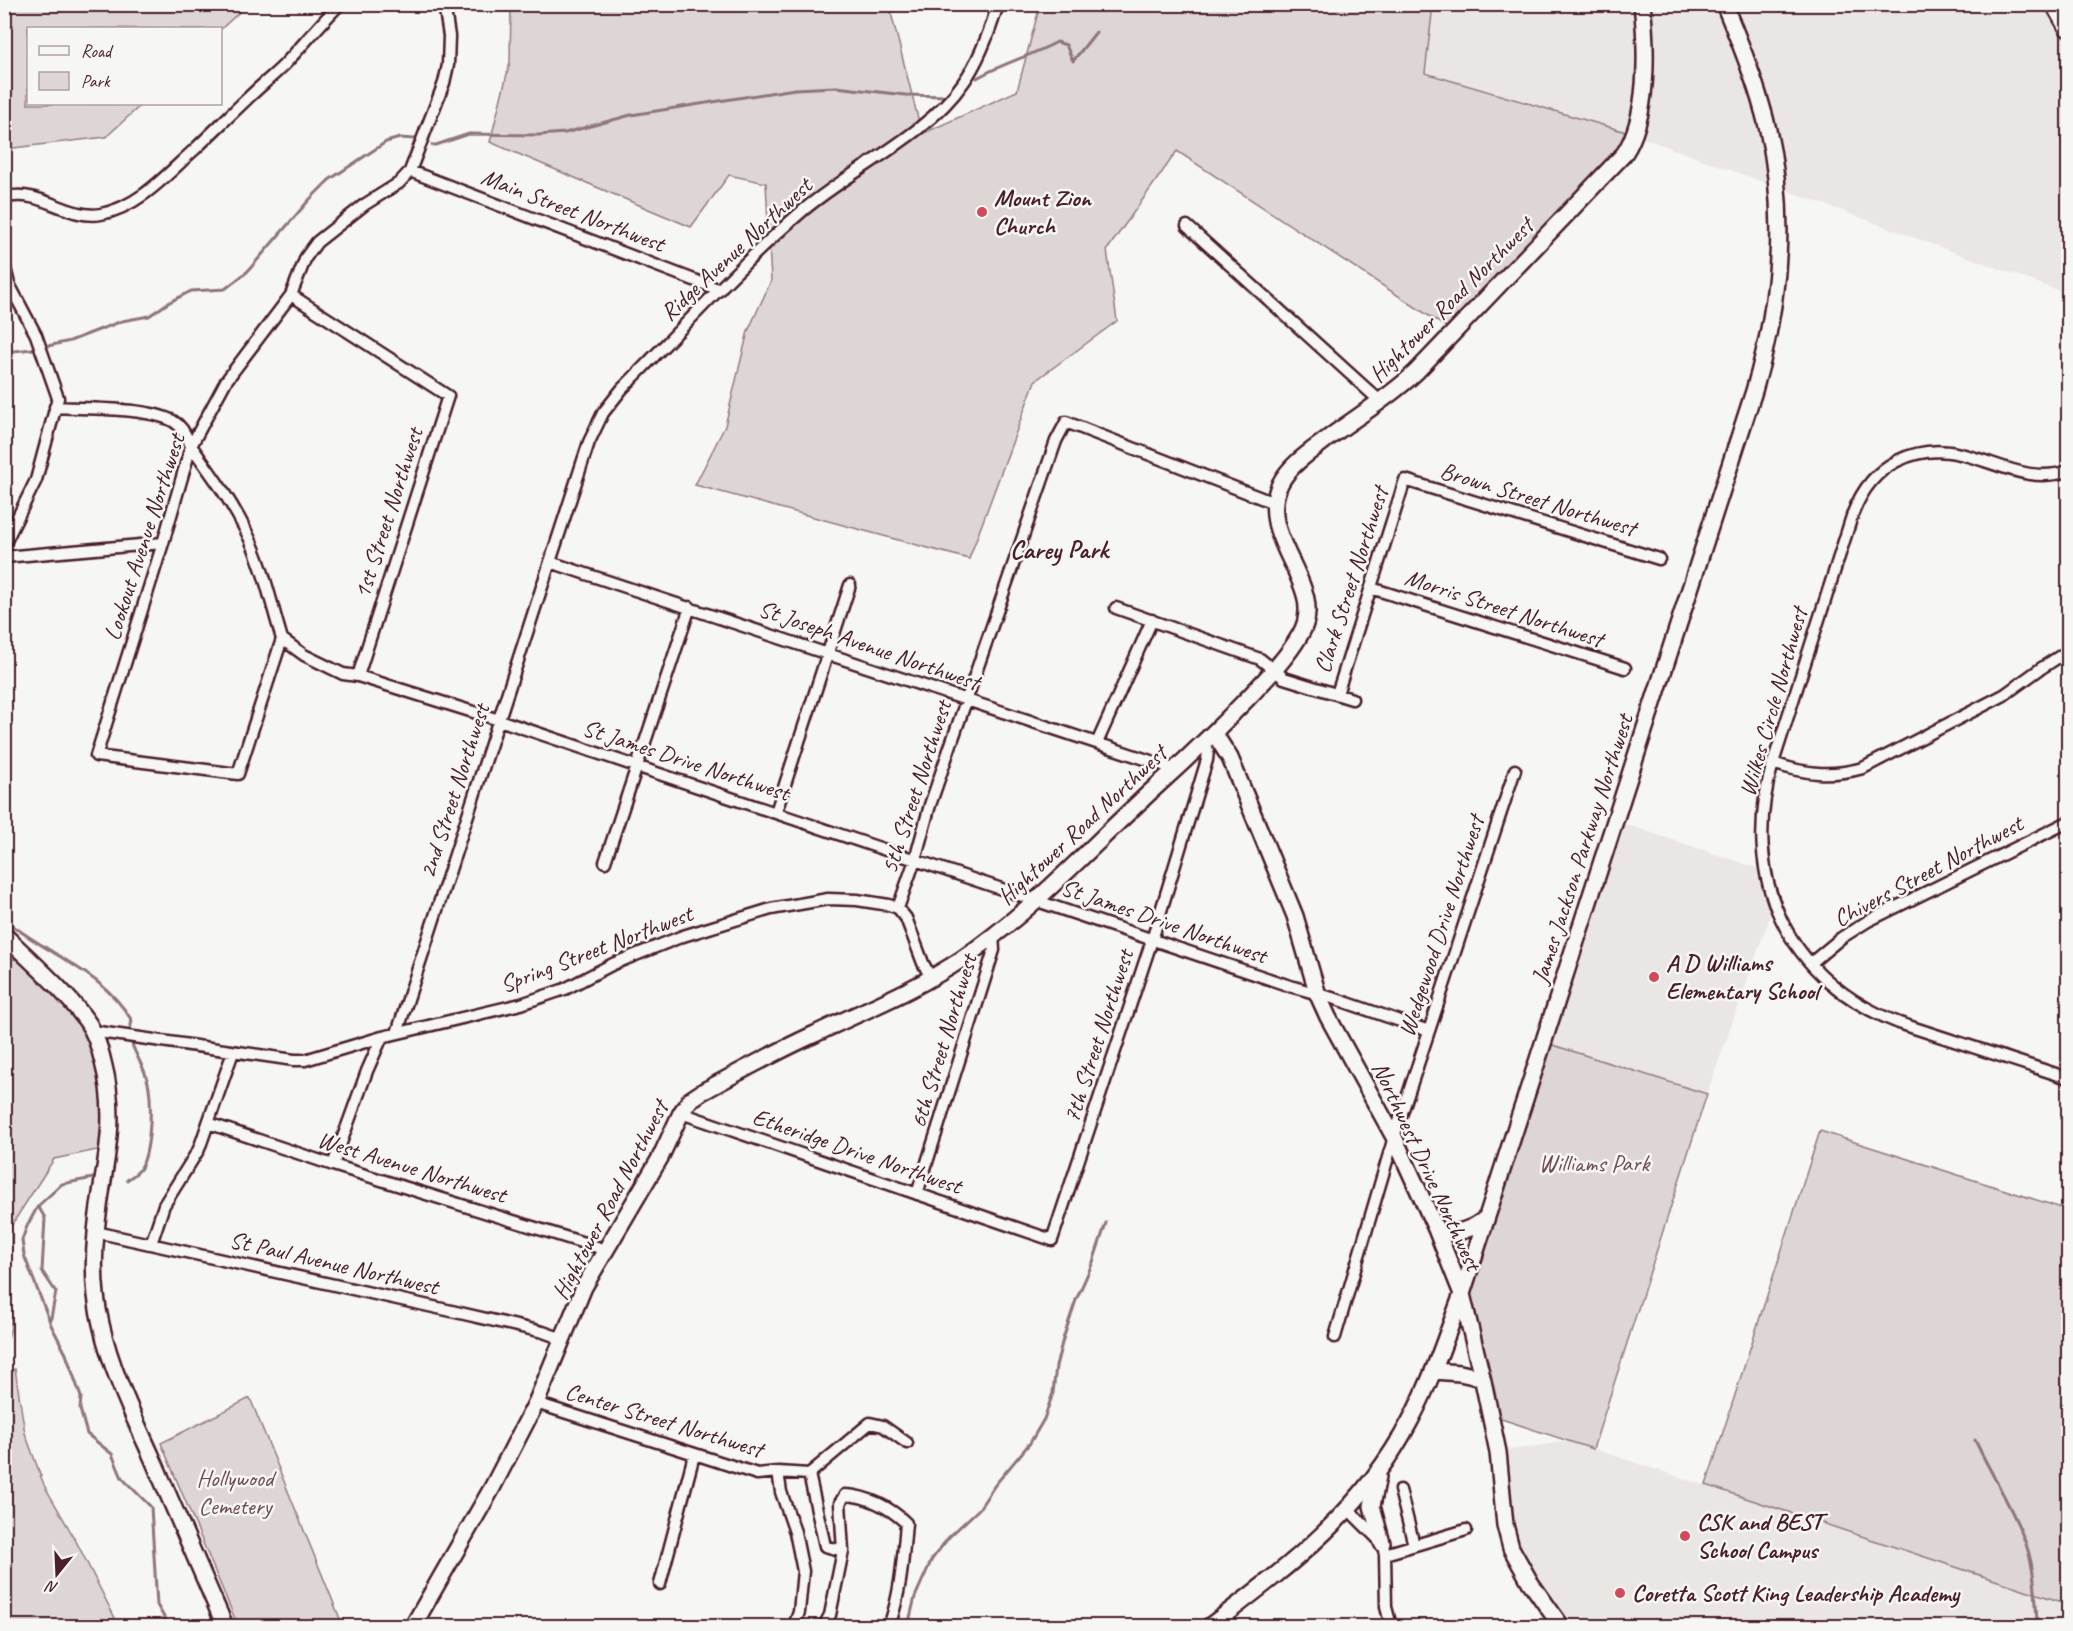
<svg xmlns="http://www.w3.org/2000/svg" width="2073" height="1631" viewBox="0 0 2073 1631" font-family="Caveat,sans-serif">
<style>
.built{fill:#e9e6e3}
.green{fill:#ddd6d5;stroke:#947a80;stroke-width:1.5}
.lines{fill:none;stroke-linecap:round;stroke-linejoin:round}
.stream{stroke:#8e747a;stroke-width:3}
.street-casing{stroke:#4a1f2b;stroke-width:15}
.secondary-casing{stroke:#4a1f2b;stroke-width:20}
.primary-casing{stroke:#4a1f2b;stroke-width:22}
.street{stroke:#f6f6f2;stroke-width:10}
.secondary{stroke:#f6f6f2;stroke-width:15}
.primary{stroke:#f6f6f2;stroke-width:18}
.poi-dot{fill:#d1495b;stroke:#f6f6f2;stroke-width:2}
.labels{text-anchor:middle;stroke-width:5;stroke-linejoin:round;paint-order:stroke}
.poi-label{font-size:24px;font-weight:bold;fill:#4a1f2b;stroke:#f6f6f2;text-anchor:start}
.street-label{font-size:24px;fill:#4a1f2b;stroke:#f6f6f2}
.park-label{font-size:24px;fill:#6f4d56;stroke:#f6f6f2}
.neighbourhood-label{font-size:26px;font-weight:bold;fill:#4a1f2b;stroke:#f6f6f2}
</style>
<rect width="100%" height="100%" fill="#f6f6f2"/>
<filter id="ink" filterUnits="userSpaceOnUse"><feTurbulence type="fractalNoise" baseFrequency=".0167" numOctaves="2"/><feDisplacementMap in="SourceGraphic" scale="12" xChannelSelector="R" yChannelSelector="G"/><feConvolveMatrix kernelMatrix="1 2 1 2 8 2 1 2 1" color-interpolation-filters="sRGB"/></filter>
<g filter="url(#ink)">
<!-- built -->
<path class="built" d="M1433 5H2068V294L1633 134 1425 73Z
M1610 819 1760 869 1771 913 1707 1094 1540 1041Z
M1569 1441 2068 1604V1626H1561L1511 1548 1498 1452Z"/>
<!-- green -->
<path class="green" d="M511 4 889 5 922 134 1017 91 1040 5H1433L1425 73 1633 134 1455 333 1177 151 1107 250 1117 321 1035 381 969 559 695 485 725 426 748 331 771 281 766 183 729 175 691 227 490 142 510 62Z
M4 5 5 4 247 5 221 29 28 28V104H142L106 137 5 149Z
M33 956 92 1024 106 1083 107 1148 54 1159 11 1226V1328L5 1348V961Z
M1540 1041 1707 1094 1593 1449 1492 1416 1463 1295Z
M1820 1131 2068 1210V1604L1706 1485Z
M15 1369 25 1433 44 1485 76 1541 116 1620 122 1626H5L4 1376Z
M250 1398 343 1626H238L161 1443Z"/>
<g class="lines">
<!-- stream -->
<path class="stream" d="M977 78C1003 63 1031 56 1057 42L1066 45 1073 61 1096 32
M432 145H436L469 134 538 135 565 133 631 115 795 89 836 87 905 95 946 96
M48 346 70 341 122 321 149 316 168 303 191 291 225 289 247 272 310 199 329 180 386 142 400 138 414 139
M4 352 33 349
M4 919C46 954 104 972 132 1021 125 1042 138 1054 145 1073 154 1094 151 1148 141 1168 138 1173 131 1177 127 1180
M93 1178 62 1184 38 1206 45 1218 42 1271 56 1292 50 1323 66 1354 81 1397 80 1409 87 1434 112 1454 122 1478 151 1507 157 1605 169 1626
M38 1206 27 1226 22 1240 24 1255 50 1322
M1975 1440C1991 1474 2013 1508 2026 1544 2035 1570 2036 1599 2037 1626
M908 1626 915 1597 932 1559 949 1537 979 1509 995 1485 1030 1443 1044 1419 1053 1393 1056 1366 1063 1339 1076 1300 1093 1262 1106 1223"/>
<defs>
<path id="street" d="M410 171 720 290
M4 203 8 197C40 189 69 220 101 214 139 207 167 174 194 150 212 133 229 116 247 99 259 87 272 77 284 65 303 45 320 24 340 4
M1187 226 1381 402
M4 264 9 284 36 335 58 398 36 480 4 545
M291 295 448 396 358 676
M55 407C86 409 146 407 173 421 185 428 186 439 194 450 213 476 231 501 246 531 263 564 271 603 282 639L304 655 343 674 358 676 499 720 1290 986 1336 999 1429 1031
M2068 471C2008 491 1964 428 1897 461 1875 472 1862 490 1853 513L1773 763C1739 877 1787 980 1899 1023L2068 1078
M4 557 163 543
M550 562 1166 766 1173 771
M1371 588 1625 668
M1116 608 1260 659 1284 678 1352 699
M282 639 238 774 96 756 163 543 191 446 226 381 291 295 306 257 317 242 364 205 399 183 410 171 444 83 448 65 449 36 444 4
M1337 694 1405 480 1659 559
M1097 743 1152 620
M1773 763C1804 774 1831 777 1863 768L2004 695 2040 669 2068 651
M776 812 850 585
M605 862 690 607
M898 908 915 860 930 805 1056 441 1066 422 1274 503
M1811 963 1841 938 1868 921 2068 822
M92 1031 294 1060H305L382 1037 521 1004 565 989 613 964 683 936 771 909 828 899 857 900 889 905 898 908 906 918 923 963 931 978
M397 1033 589 442 603 413 622 389C681 330 737 267 800 213 849 170 926 137 963 83 979 61 990 31 998 4
M681 1113 1052 1240 1152 940 1207 760 1208 751 1205 741
M208 1123 333 1165 597 1247 604 1251
M333 1165 367 1071 382 1037
M917 1194 994 950 993 935
M96 1232 447 1310 543 1332 563 1339
M151 1244 164 1205 199 1149 233 1052
M1335 1337 1394 1137 1515 770
M536 1403 757 1474 778 1472 809 1474 870 1423 883 1426 907 1443
M778 1472 781 1492 795 1532 803 1571 799 1612 794 1626
M809 1474 825 1546 843 1551 830 1615 824 1626
M1400 1490 1414 1545
M1348 1509 1382 1543 1385 1554 1386 1607 1391 1626
M843 1551 840 1503 845 1495C867 1496 890 1507 906 1523 903 1558 901 1593 889 1626
M1385 1554 1466 1530
M660 1584 694 1455"/>
<path id="secondary" d="M1214 733 1230 758 1295 916 1318 995 1328 1017 1394 1137 1436 1229 1462 1294 1483 1381 1498 1452 1505 1525 1511 1548 1530 1582 1561 1626
M4 935C32 962 63 989 86 1020 95 1032 100 1049 103 1062 120 1126 101 1171 96 1233 93 1263 94 1295 101 1324 111 1369 132 1413 151 1455 176 1512 200 1569 225 1626
M1438 1234C1457 1233 1471 1231 1486 1218
M1434 1371 1460 1373 1482 1378
M1378 1476 1372 1506 1382 1543
M413 1626 492 1488 536 1403 584 1287 660 1158 681 1113 690 1100 702 1092C739 1072 777 1051 815 1034 865 1010 916 990 962 959 1035 909 1095 842 1160 783 1190 756 1219 728 1247 699 1266 679 1286 659 1300 635 1330 586 1254 539 1280 484 1289 466 1308 453 1323 442 1354 418 1388 399 1416 372L1624 154C1649 117 1647 49 1642 4
M1210 1626C1289 1566 1362 1512 1410 1421 1432 1380 1446 1337 1462 1294L1754 391C1779 306 1788 218 1768 130 1758 87 1741 45 1724 4"/>
<path id="primary" d="M2055 4 2068 27"/>
</defs>
<!-- street casing -->
<use href="#street" class="street-casing"/>
<!-- secondary casing -->
<use href="#secondary" class="secondary-casing"/>
<!-- primary casing -->
<use href="#primary" class="primary-casing"/>
<!-- street -->
<use href="#street" class="street"/>
<!-- secondary -->
<use href="#secondary" class="secondary"/>
<!-- primary -->
<use href="#primary" class="primary"/>
</g>
</g>
<!-- markers -->
<g class="poi-dot">
<circle cx="982" cy="212" r="6"/>
<circle cx="1654" cy="977" r="6"/>
<circle cx="1685" cy="1536" r="6"/>
<circle cx="1620" cy="1593" r="6"/>
</g>
<g class="labels">
<!-- poi labels -->
<g class="poi-label">
<text x="994" y="206">Mount Zion<tspan x="994" dy="28">Church</tspan></text>
<text x="1666" y="971">A D Williams<tspan x="1666" dy="28">Elementary School</tspan></text>
<text x="1697" y="1530">CSK and BEST<tspan x="1697" dy="28">School Campus</tspan></text>
<text x="1632" y="1601">Coretta Scott King Leadership Academy</text>
</g>
<!-- street labels -->
<g class="street-label">
<text transform="translate(573 210) rotate(21)" y="8">Main Street Northwest</text>
<text transform="translate(736 249) rotate(-43)" y="8">Ridge Avenue Northwest</text>
<text transform="translate(1451 300) rotate(-45)" y="8">Hightower Road Northwest</text>
<text transform="translate(1538 499) rotate(17)" y="8">Brown Street Northwest</text>
<text transform="translate(388 513) rotate(-72)" y="8">1st Street Northwest</text>
<text transform="translate(144 537) rotate(-72)" y="8">Lookout Avenue Northwest</text>
<text transform="translate(1351 580) rotate(-72)" y="8">Clark Street Northwest</text>
<text transform="translate(1504 608) rotate(18)" y="8">Morris Street Northwest</text>
<text transform="translate(869 645) rotate(19)" y="8">St Joseph Avenue Northwest</text>
<text transform="translate(1773 702) rotate(-74)" y="8">Wilkes Circle Northwest</text>
<text transform="translate(686 760) rotate(18)" y="8">St James Drive Northwest</text>
<text transform="translate(916 787) rotate(-72)" y="8">5th Street Northwest</text>
<text transform="translate(454 791) rotate(-72)" y="8">2nd Street Northwest</text>
<text transform="translate(1082 825) rotate(-43)" y="8">Hightower Road Northwest</text>
<text transform="translate(1582 849) rotate(-72)" y="8">James Jackson Parkway Northwest</text>
<text transform="translate(1928 871) rotate(-28)" y="8">Chivers Street Northwest</text>
<text transform="translate(1164 921) rotate(19)" y="8">St James Drive Northwest</text>
<text transform="translate(1441 926) rotate(-72)" y="8">Wedgewood Drive Northwest</text>
<text transform="translate(596 949) rotate(-21)" y="8">Spring Street Northwest</text>
<text transform="translate(1098 1036) rotate(-72)" y="8">7th Street Northwest</text>
<text transform="translate(943 1041) rotate(-73)" y="8">6th Street Northwest</text>
<text transform="translate(857 1151) rotate(19)" y="8">Etheridge Drive Northwest</text>
<text transform="translate(1427 1166) rotate(65)" y="8">Northwest Drive Northwest</text>
<text transform="translate(412 1167) rotate(17)" y="8">West Avenue Northwest</text>
<text transform="translate(610 1200) rotate(-62)" y="8">Hightower Road Northwest</text>
<text transform="translate(334 1263) rotate(13)" y="8">St Paul Avenue Northwest</text>
<text transform="translate(664 1420) rotate(17)" y="8">Center Street Northwest</text>
</g>
<!-- park labels -->
<g class="park-label">
<text x="1594" y="1171">Williams Park</text>
<text x="235" y="1486">Hollywood<tspan x="235" dy="28">Cemetery</tspan></text>
</g>
<!-- neighbourhood labels -->
<g class="neighbourhood-label">
<text x="1059" y="558">Carey Park</text>
</g>
</g>
<!-- margin -->
<rect width="2073" height="1631" fill="none" stroke="#f6f6f2" stroke-width="24"/>
<rect x="12" y="12" width="2049" height="1607" fill="none" stroke="#4a1f2b" stroke-width="2" filter="url(#ink)"/>
<!-- legend -->
<rect x="27" y="27" width="195" height="78" fill="#f6f6f2" stroke="#b1a0a2" stroke-width="1.5"/>
<rect x="39" y="46" width="30" height="9" fill="#f6f6f2" stroke="#b1a0a2" stroke-width="1.5"/>
<text x="81" y="57" font-size="18" fill="#4a1f2b">Road</text>
<rect x="39" y="72" width="30" height="18" fill="#ddd6d5" stroke="#b1a0a2" stroke-width="1.5"/>
<text x="81" y="87" font-size="18" fill="#4a1f2b">Park</text>
<!-- north arrow -->
<g transform="translate(57 1574) rotate(198)" stroke="#f6f6f2" stroke-width="4.5" paint-order="stroke">
<path d="M0-4.5L10 22L0 15L-10 22Z" fill="#4a1f2b"/>
<text y="-9" font-size="16" font-weight="bold" text-anchor="middle" fill="#4a1f2b">N</text>
</g>
</svg>
